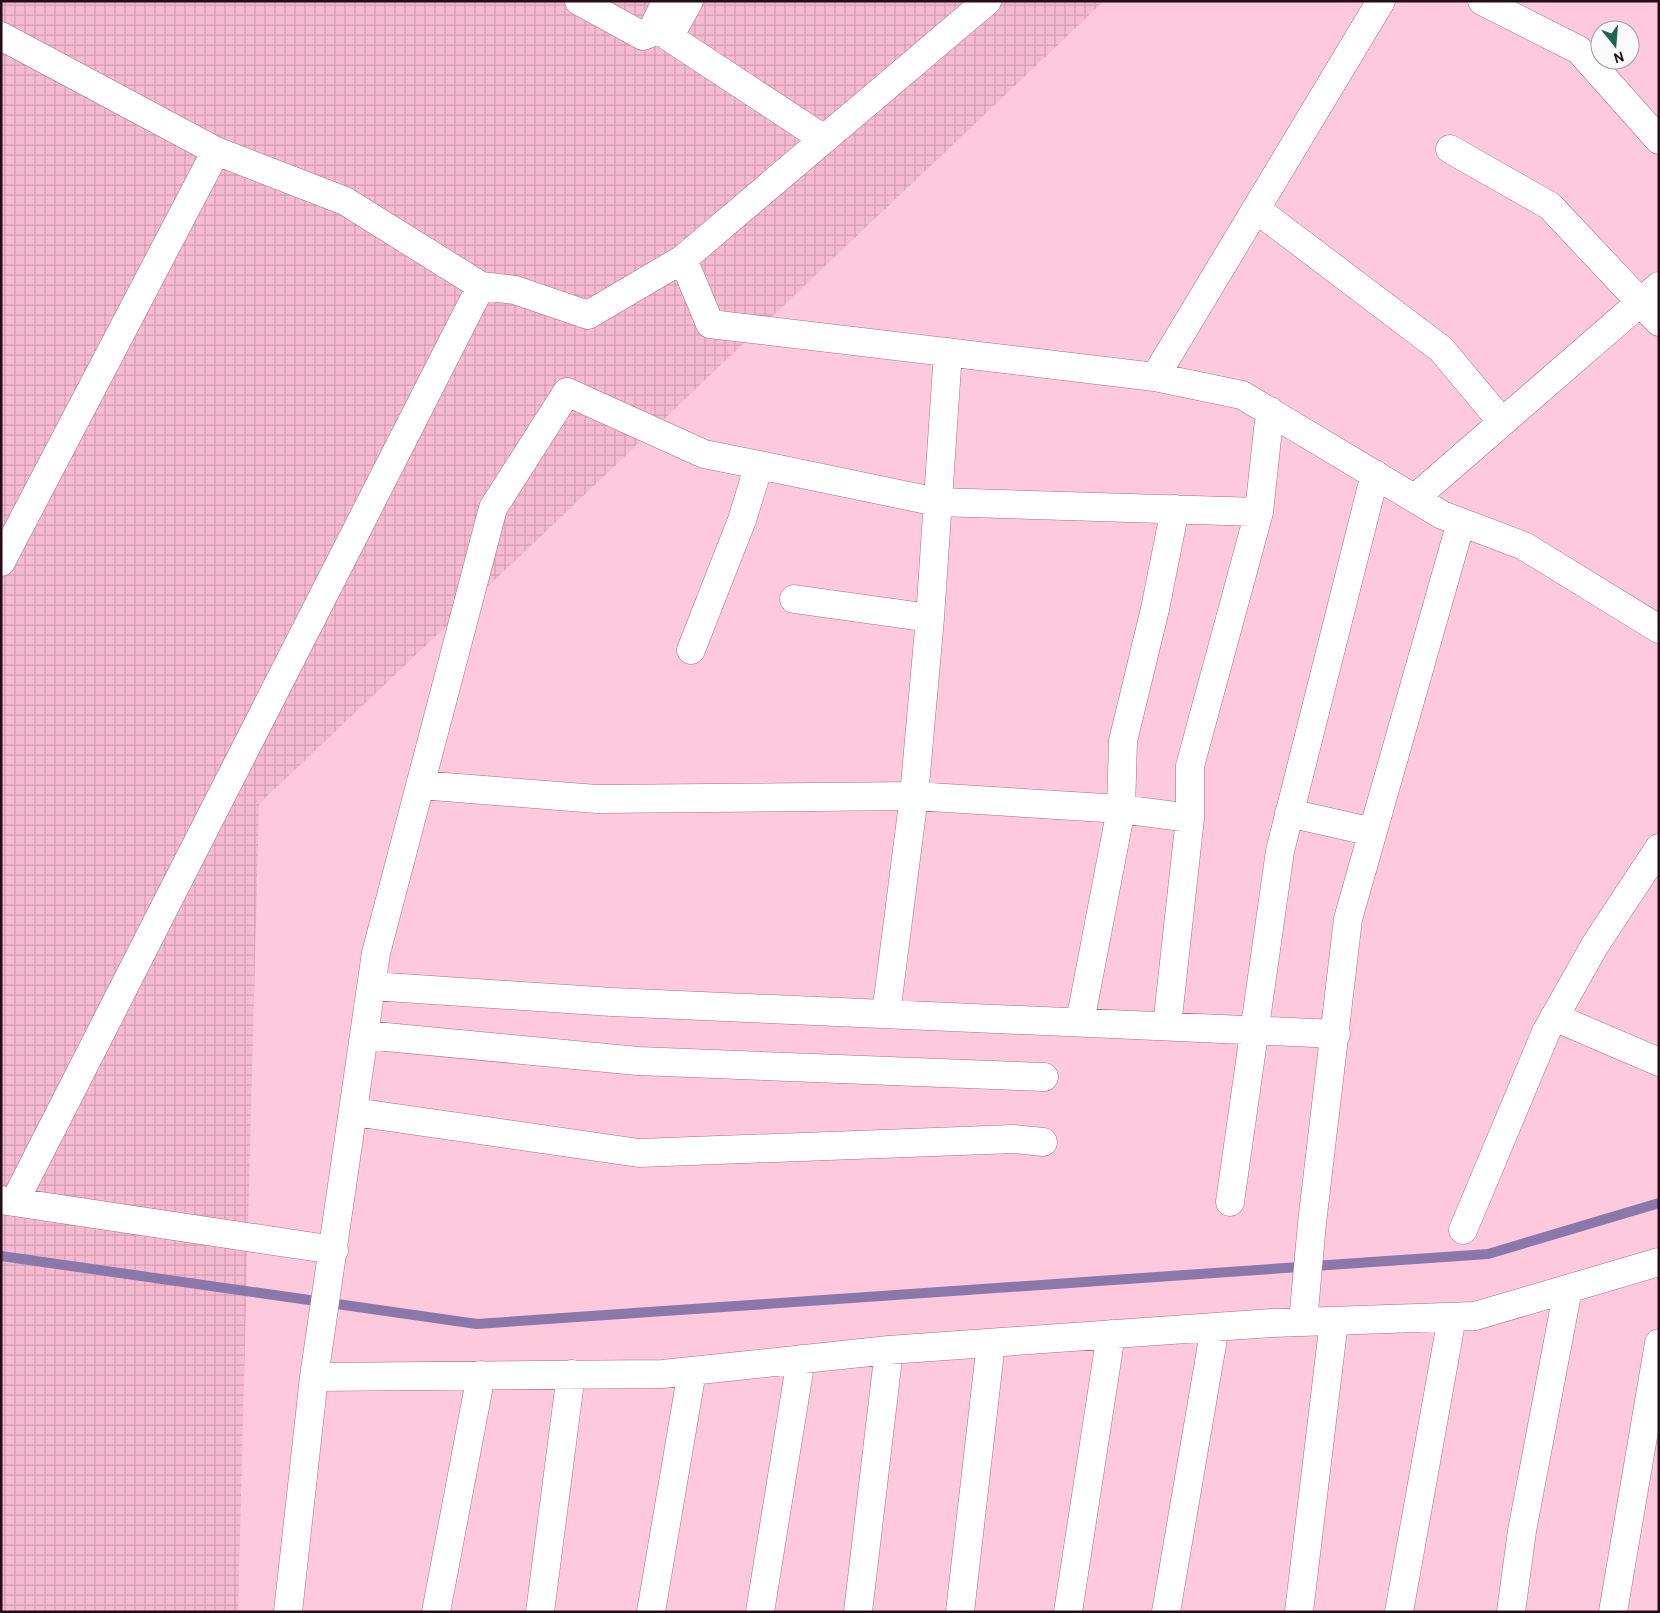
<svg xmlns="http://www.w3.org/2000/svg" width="1660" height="1613" viewBox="0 0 1660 1613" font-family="Overpass,sans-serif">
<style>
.industrial{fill:url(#industrial-grid)}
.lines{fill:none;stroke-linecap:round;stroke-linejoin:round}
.stream{stroke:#8978a9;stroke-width:10}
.street-casing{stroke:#a96d85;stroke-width:29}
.street{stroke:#fff;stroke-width:28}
</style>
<defs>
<pattern id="industrial-grid" width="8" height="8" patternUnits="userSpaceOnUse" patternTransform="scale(1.25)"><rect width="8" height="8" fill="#f6bad1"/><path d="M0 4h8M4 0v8" fill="none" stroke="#d39fb3"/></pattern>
</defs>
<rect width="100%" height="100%" fill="#fec8dd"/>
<!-- industrial -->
<path class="industrial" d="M1 1H1104L259 804 238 1612H1Z"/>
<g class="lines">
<!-- stream -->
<path class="stream" d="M1 1256 477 1324 1488 1254 1659 1203"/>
<defs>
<path id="street" d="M579 1 643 36 651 33 666 1
M689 1 669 37 824 139
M987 1 683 259 710 324 1155 377 1242 395 1442 515 1524 546 1659 629
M1482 1 1579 50 1659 140
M1 36 216 151 345 201 481 286
M1450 149 1550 206 1659 322
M1256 209 1441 349 1502 422
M1155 377 1381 1
M759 465 937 502 1259 512 1270 411
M1415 498 1659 286
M1175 509 1155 609 1123 741 1121 809 1190 818
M1 562 216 151
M794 599 930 618
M420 785 597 799 914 796 1121 809 1080 1022
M1289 813 1373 832
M372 986 612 1002 1336 1034
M886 1014 914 796 930 618 948 352
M1554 1017 1659 1062
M1167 1026 1190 818V766L1259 512
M365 1035 638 1061 1044 1077
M354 1112 639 1153 1014 1139 1043 1142
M1 1200 334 1250
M15 1201 481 286 515 290 588 315 683 259
M1230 1202 1280 851 1375 474
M1463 1230 1546 1032 1595 945 1659 848
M1303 1322 1312 1223 1348 919 1461 522
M314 1377 376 953 493 508 567 392 704 454 759 465 742 520 691 650
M288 1612 314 1377 663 1374 889 1350 1272 1323 1475 1316 1659 1262
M436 1612 481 1375
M540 1612 571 1374
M651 1612 692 1371
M760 1612 801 1359
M858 1612 889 1350
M960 1612 991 1343
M1068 1612 1111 1334
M1166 1612 1215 1327
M1299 1612 1334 1321
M1399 1612 1452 1317
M1511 1612 1522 1531 1568 1289
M1613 1612 1659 1343"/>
</defs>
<!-- street casing -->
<use href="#street" class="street-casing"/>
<!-- street -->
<use href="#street" class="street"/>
</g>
<!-- border -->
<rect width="1660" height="1613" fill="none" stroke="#240d17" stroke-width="5"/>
<!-- north arrow -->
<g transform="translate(1615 45) rotate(163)"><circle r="24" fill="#fafafa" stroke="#a49b9f"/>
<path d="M0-4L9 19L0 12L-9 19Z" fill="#206252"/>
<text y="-8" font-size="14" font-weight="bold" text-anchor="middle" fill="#240d17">N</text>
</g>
</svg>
